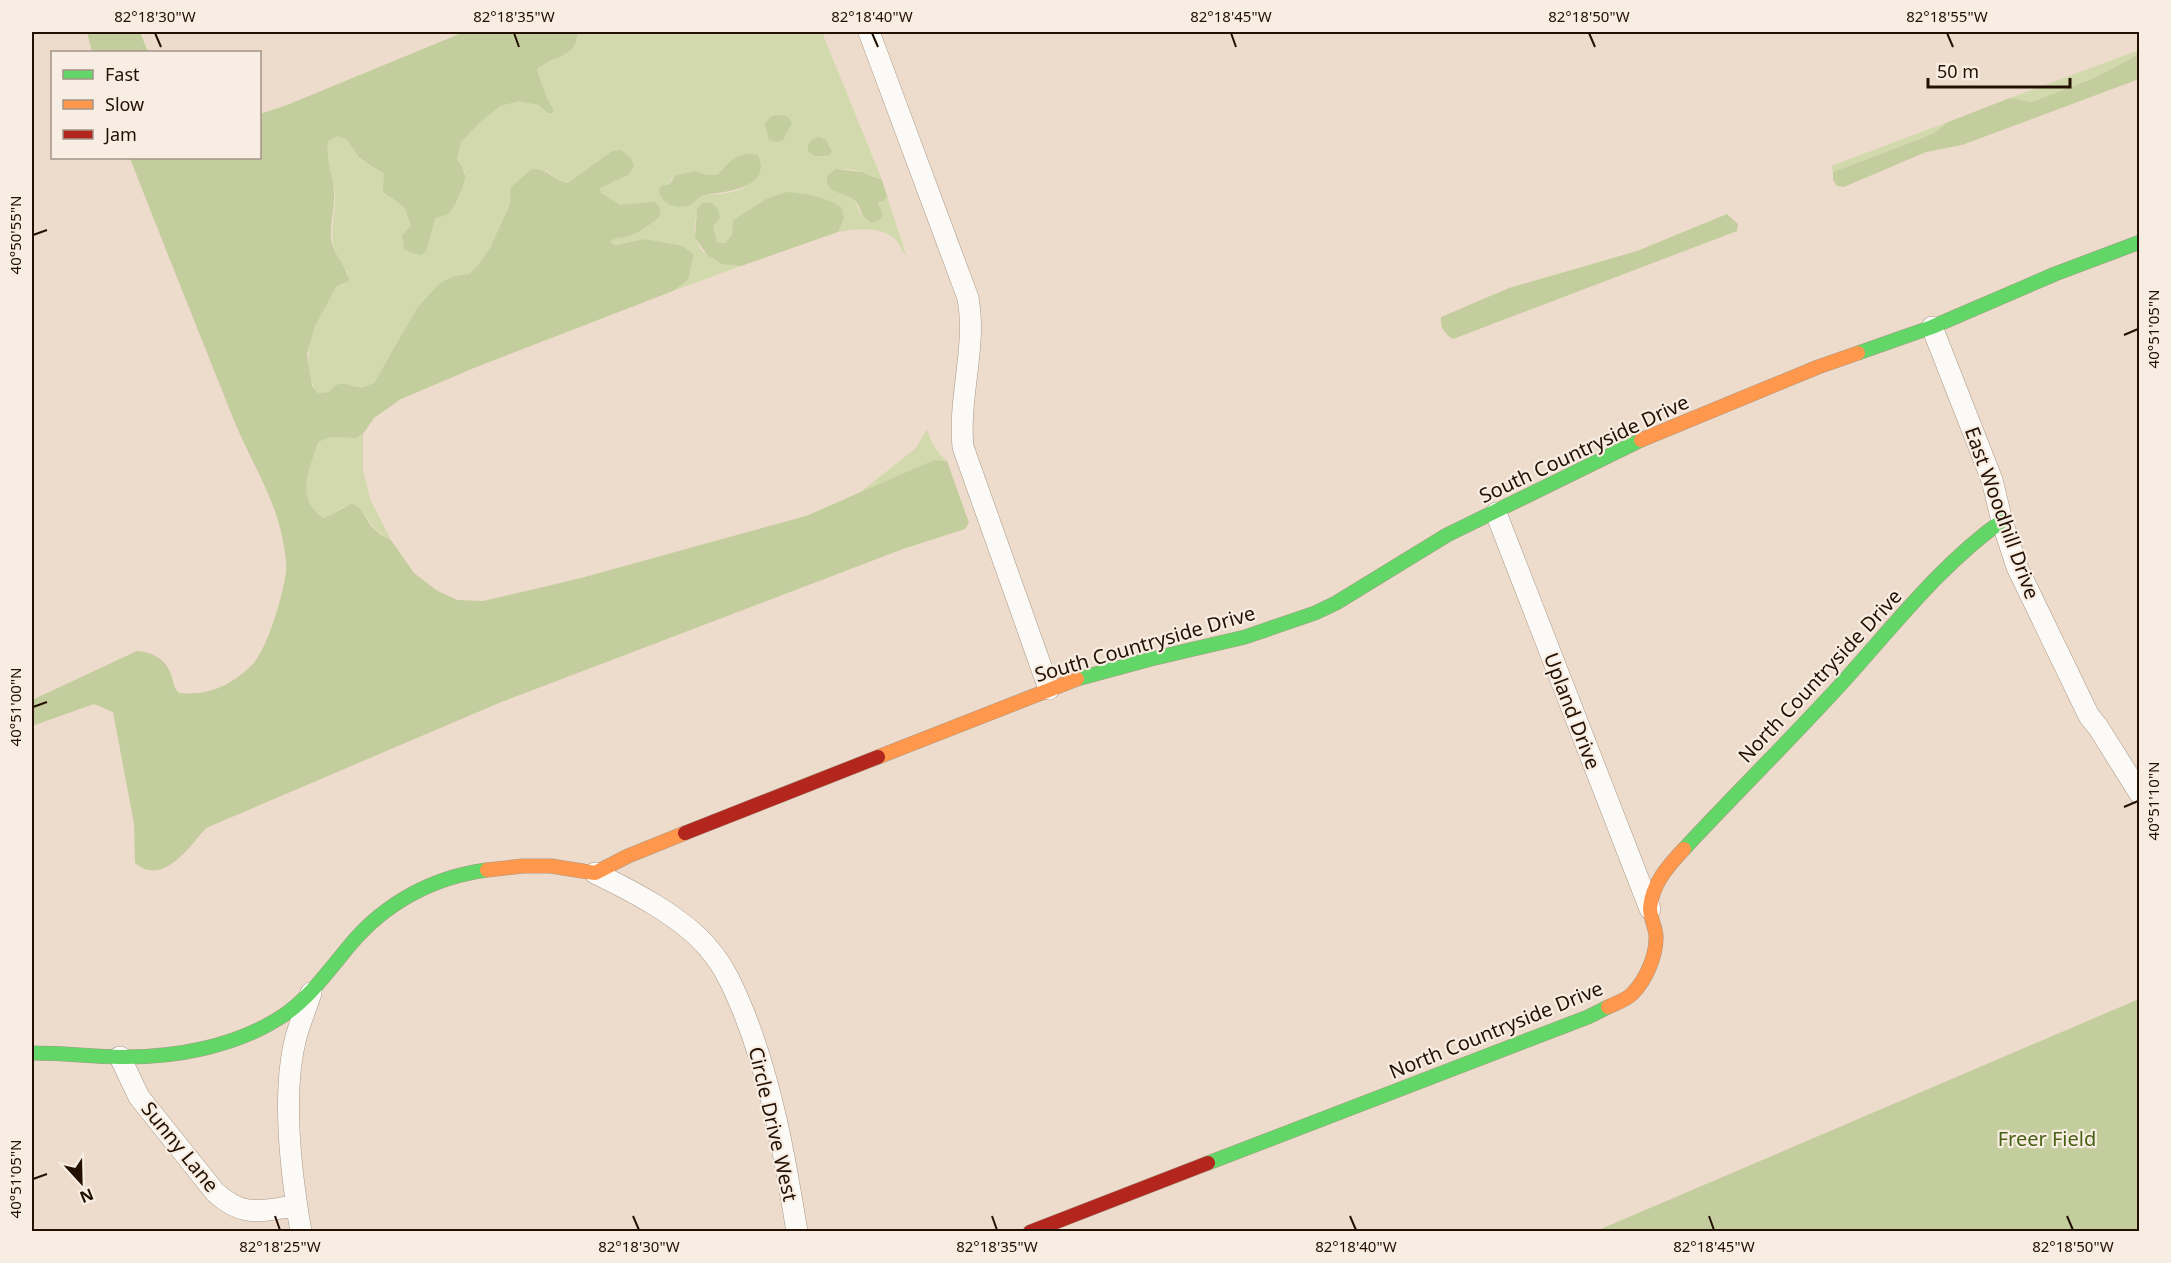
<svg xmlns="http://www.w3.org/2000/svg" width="2171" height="1263" viewBox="0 0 2171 1263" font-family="'Noto Sans',sans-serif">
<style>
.green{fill:#d2daad;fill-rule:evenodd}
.forest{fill:#c4cd9d}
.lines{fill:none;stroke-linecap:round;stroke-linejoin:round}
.street-casing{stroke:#a99887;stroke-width:22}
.fast-casing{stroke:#a99887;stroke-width:15}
.slow-casing{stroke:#a99887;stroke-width:15}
.jam-casing{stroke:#a99887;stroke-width:15}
.street{stroke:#fcfaf7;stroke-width:21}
.fast{stroke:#63d668;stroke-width:14}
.slow{stroke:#ff974d;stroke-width:14}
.jam{stroke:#b3261e;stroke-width:14}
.ticks{fill:none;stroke:#231000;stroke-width:2}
.labels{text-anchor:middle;stroke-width:4.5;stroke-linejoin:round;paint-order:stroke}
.street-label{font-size:20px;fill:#231000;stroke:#f8ede2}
.park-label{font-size:20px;fill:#486113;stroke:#f8ede2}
.neatline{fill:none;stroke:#231000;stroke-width:2}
.ticks-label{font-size:15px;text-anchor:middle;fill:#231000}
</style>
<rect width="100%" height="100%" fill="#eddccb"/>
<!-- green -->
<path class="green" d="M578 32H822L882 180C868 173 840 162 828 175L827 183 855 201 860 213 883 214 878 204 879 201H884L887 196 907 258C903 252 899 242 894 238 878 226 857 229 838 232L844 219 786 192 766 199 733 220 732 235 726 243H717L713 226 720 218 697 210C696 218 693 231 696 239 703 260 722 264 741 266L673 291 688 279 694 255 683 246 645 239 616 245 611 241 614 238 635 233 654 222 628 205 620 206 601 193 600 188 628 175 621 150 612 151 568 183 561 182 546 170 510 204 490 248 479 264 469 274 454 276 417 308 374 383C370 384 367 386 363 387 348 389 342 375 329 392L318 393C312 386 311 381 310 372 304 337 320 316 336 287L345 284 348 272C320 239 339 223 334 187 331 170 327 159 328 141L338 135 347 140 359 159 384 174 389 197 404 207 411 227 410 230 426 251 435 219 452 210 465 172 457 159C458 153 459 146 462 141 474 124 497 102 519 101 533 100 540 110 554 110L547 98 537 70C551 55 576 58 578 32ZM822 138 830 146V155L823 157 814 156ZM761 162C757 184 741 192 720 194 709 196 701 192 694 202L669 185 671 179 697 171 706 175H717L722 170Z
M2139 50V54L2094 78 2032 102 2010 98Z
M1948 122 1937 131 1925 137 1833 172 1831 166Z
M927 429C931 442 936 452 947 461L934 460 858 494 916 448Z
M363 434V470L371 501 391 540C376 533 369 522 360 508L343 507 330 516 323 518C295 496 309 471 317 442L330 437 356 438Z"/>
<!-- forest -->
<path class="forest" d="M87 32H140L148 52H92Z
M464 32H578C575 61 553 53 537 70L547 98 554 110 552 113H548L538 105 519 101 500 106 480 122 461 142 457 159C460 164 464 169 465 176 466 182 453 211 448 214 443 217 439 216 435 219L426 251 421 255 415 254 404 249 402 235 411 226 404 207 383 192 384 174 359 158 347 140 338 136 328 141C326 163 333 172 334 192 335 207 330 223 331 239 333 255 347 266 349 281L336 287 315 326 307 354 312 386 318 393 329 392C342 375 348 389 364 387 367 386 370 384 374 383L417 308 439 284 454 276 469 274 479 264 490 248 510 204 511 187 532 169C553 170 552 181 568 183L612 151 621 150 631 158 634 166 628 175 600 188 601 193 620 205 655 202 660 208V216C651 225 637 234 625 237 619 238 616 237 611 241L612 243 616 245 645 239 683 246 694 255 688 280 673 291 474 368 401 399 374 418 363 434 356 438 331 437 318 442C309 470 295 497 323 518 334 515 341 508 352 504L360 508 371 526 381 535 391 540 414 573 436 590 457 600 483 601 581 578 806 516 934 460 947 461 969 523 965 529 903 549 499 703 206 828C189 847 163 887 135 863L134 824 113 712 94 704 32 726V700L137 651C153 652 167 660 171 675 174 683 173 687 179 693 208 696 232 685 252 665 268 648 283 595 286 572 287 561 284 547 282 536 273 495 251 461 235 423 200 335 164 246 130 158H260V114L287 105Z
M2139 54V79L1962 145 1926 152 1844 187 1837 186 1833 180V172L1925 137 1937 131 1948 122 2010 98 2032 102 2094 78Z
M776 115 787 116 792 123 783 140 776 142 769 140 765 124 770 117Z
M819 137 826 140 832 151 830 155C822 157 814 158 808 151 807 143 812 139 819 137Z
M750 154 758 155C773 188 725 192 705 195 697 196 697 202 690 205 676 210 659 204 659 188L664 185H669L676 175 697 171 706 175H717C730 163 732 155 750 154Z
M836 169 862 172 882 180 887 196 884 201H879L878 204 883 214 881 219 872 223C860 218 862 207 854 200 847 194 832 193 828 185 826 181 827 178 828 175Z
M786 192C808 194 824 196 842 208L844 219 838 232 741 266 722 264 708 256 695 238 697 210 702 203C713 201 719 207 720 218L713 226 717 243H725L732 235 733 220 766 199Z
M1727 214 1738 224 1737 231 1453 339C1444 333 1440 328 1441 317L1509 288 1637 251Z
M2139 999V1231H1596Z"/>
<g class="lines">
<defs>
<path id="street" d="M869 32 968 298C977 347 958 397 963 447L1049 689
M1932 327 1992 480 2002 521 2017 567 2089 716 2098 727 2140 794
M1496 513 1650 909
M595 873C632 891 683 917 709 949 725 967 735 991 744 1013 772 1084 785 1157 797 1232
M120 1057 139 1097 215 1192C244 1219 261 1210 296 1206
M301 1232C291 1174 281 1094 296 1037 300 1023 306 1008 311 993"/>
<path id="fast" d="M1858 353 1932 327 2055 274 2140 242
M1077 679 1151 659 1245 637 1315 613 1336 603 1447 535 1641 440
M1684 849C1736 793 1790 740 1842 683 1892 628 1941 564 2002 521
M32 1053C61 1053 90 1056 119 1057 173 1058 235 1047 281 1017 309 999 329 970 350 945 385 903 433 877 487 870
M1208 1163 1588 1017 1608 1007"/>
<path id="slow" d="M1641 440 1818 367 1858 353
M878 757 1077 679
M487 870 523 866H551L595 873 628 856 685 833
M1608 1007C1616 1003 1626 1000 1632 994 1646 980 1657 955 1656 935 1655 926 1650 917 1650 908 1652 884 1668 866 1684 849"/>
<path id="jam" d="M685 833 878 757
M1030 1232 1208 1163"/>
</defs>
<!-- street casing -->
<use href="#street" class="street-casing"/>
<!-- fast casing -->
<use href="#fast" class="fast-casing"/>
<!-- slow casing -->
<use href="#slow" class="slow-casing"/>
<!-- jam casing -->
<use href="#jam" class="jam-casing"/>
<!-- street -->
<use href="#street" class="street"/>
<!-- fast -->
<use href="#fast" class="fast"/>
<!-- slow -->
<use href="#slow" class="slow"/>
<!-- jam -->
<use href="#jam" class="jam"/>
</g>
<!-- ticks -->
<path class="ticks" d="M155 33 161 47M514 33 519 47M872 33 878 47M1231 33 1236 47M1589 33 1595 47M1947 33 1953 47M33 235 47 230M2124 335 2138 329M33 707 47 702M2124 807 2138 801M33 1179 47 1174M275 1216 280 1230M633 1216 639 1230M992 1216 997 1230M1350 1216 1356 1230M1709 1216 1714 1230M2067 1216 2073 1230"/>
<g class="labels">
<!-- street labels -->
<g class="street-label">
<text transform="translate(1584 449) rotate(-25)" y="7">South Countryside Drive</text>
<text transform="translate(2002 513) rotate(70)" y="7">East Woodhill Drive</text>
<text transform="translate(1145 644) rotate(-16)" y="7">South Countryside Drive</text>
<text transform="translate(1820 676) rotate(-47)" y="7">North Countryside Drive</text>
<text transform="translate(1572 711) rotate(69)" y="7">Upland Drive</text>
<text transform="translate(1496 1030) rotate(-22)" y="7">North Countryside Drive</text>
<text transform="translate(773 1124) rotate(77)" y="7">Circle Drive West</text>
<text transform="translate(180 1147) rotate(51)" y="7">Sunny Lane</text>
</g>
<!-- park labels -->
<g class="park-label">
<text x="2047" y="1146">Freer Field</text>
</g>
</g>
<!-- border -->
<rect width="2171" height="1263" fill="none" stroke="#f8ede2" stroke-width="66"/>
<!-- legend -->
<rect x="51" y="51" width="210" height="108" fill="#f8ede2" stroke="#a39588" stroke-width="1.5"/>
<rect x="63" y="70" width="30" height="9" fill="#63d668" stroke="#a39588" stroke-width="1.5"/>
<text x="105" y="81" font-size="18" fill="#231000">Fast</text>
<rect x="63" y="100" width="30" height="9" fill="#ff974d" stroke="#a39588" stroke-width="1.5"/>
<text x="105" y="111" font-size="18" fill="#231000">Slow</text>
<rect x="63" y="130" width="30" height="9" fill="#b3261e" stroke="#a39588" stroke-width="1.5"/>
<text x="105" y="141" font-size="18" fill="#231000">Jam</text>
<!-- north arrow -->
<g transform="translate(81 1182) rotate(158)" stroke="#f8ede2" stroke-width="4.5" paint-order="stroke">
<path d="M0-4.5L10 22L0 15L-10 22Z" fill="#231000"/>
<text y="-9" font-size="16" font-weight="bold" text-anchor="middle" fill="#231000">N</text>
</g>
<!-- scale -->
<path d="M1928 78v9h142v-9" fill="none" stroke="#231000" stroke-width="3"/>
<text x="1937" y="78" font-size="18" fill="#231000" stroke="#f8ede2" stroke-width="4.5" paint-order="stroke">50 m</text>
<rect x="33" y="33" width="2105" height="1197" class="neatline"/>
<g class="ticks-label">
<text x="155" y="22">82°18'30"W</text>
<text x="514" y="22">82°18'35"W</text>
<text x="872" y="22">82°18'40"W</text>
<text x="1231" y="22">82°18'45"W</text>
<text x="1589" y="22">82°18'50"W</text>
<text x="1947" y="22">82°18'55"W</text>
<text transform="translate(16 235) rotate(-90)" y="5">40°50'55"N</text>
<text transform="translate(2154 329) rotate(-90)" y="5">40°51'05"N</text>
<text transform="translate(16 707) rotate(-90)" y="5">40°51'00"N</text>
<text transform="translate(2154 801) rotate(-90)" y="5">40°51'10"N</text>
<text transform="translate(16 1179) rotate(-90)" y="5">40°51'05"N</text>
<text x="280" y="1252">82°18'25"W</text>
<text x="639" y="1252">82°18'30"W</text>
<text x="997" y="1252">82°18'35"W</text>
<text x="1356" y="1252">82°18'40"W</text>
<text x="1714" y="1252">82°18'45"W</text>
<text x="2073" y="1252">82°18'50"W</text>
</g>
</svg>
